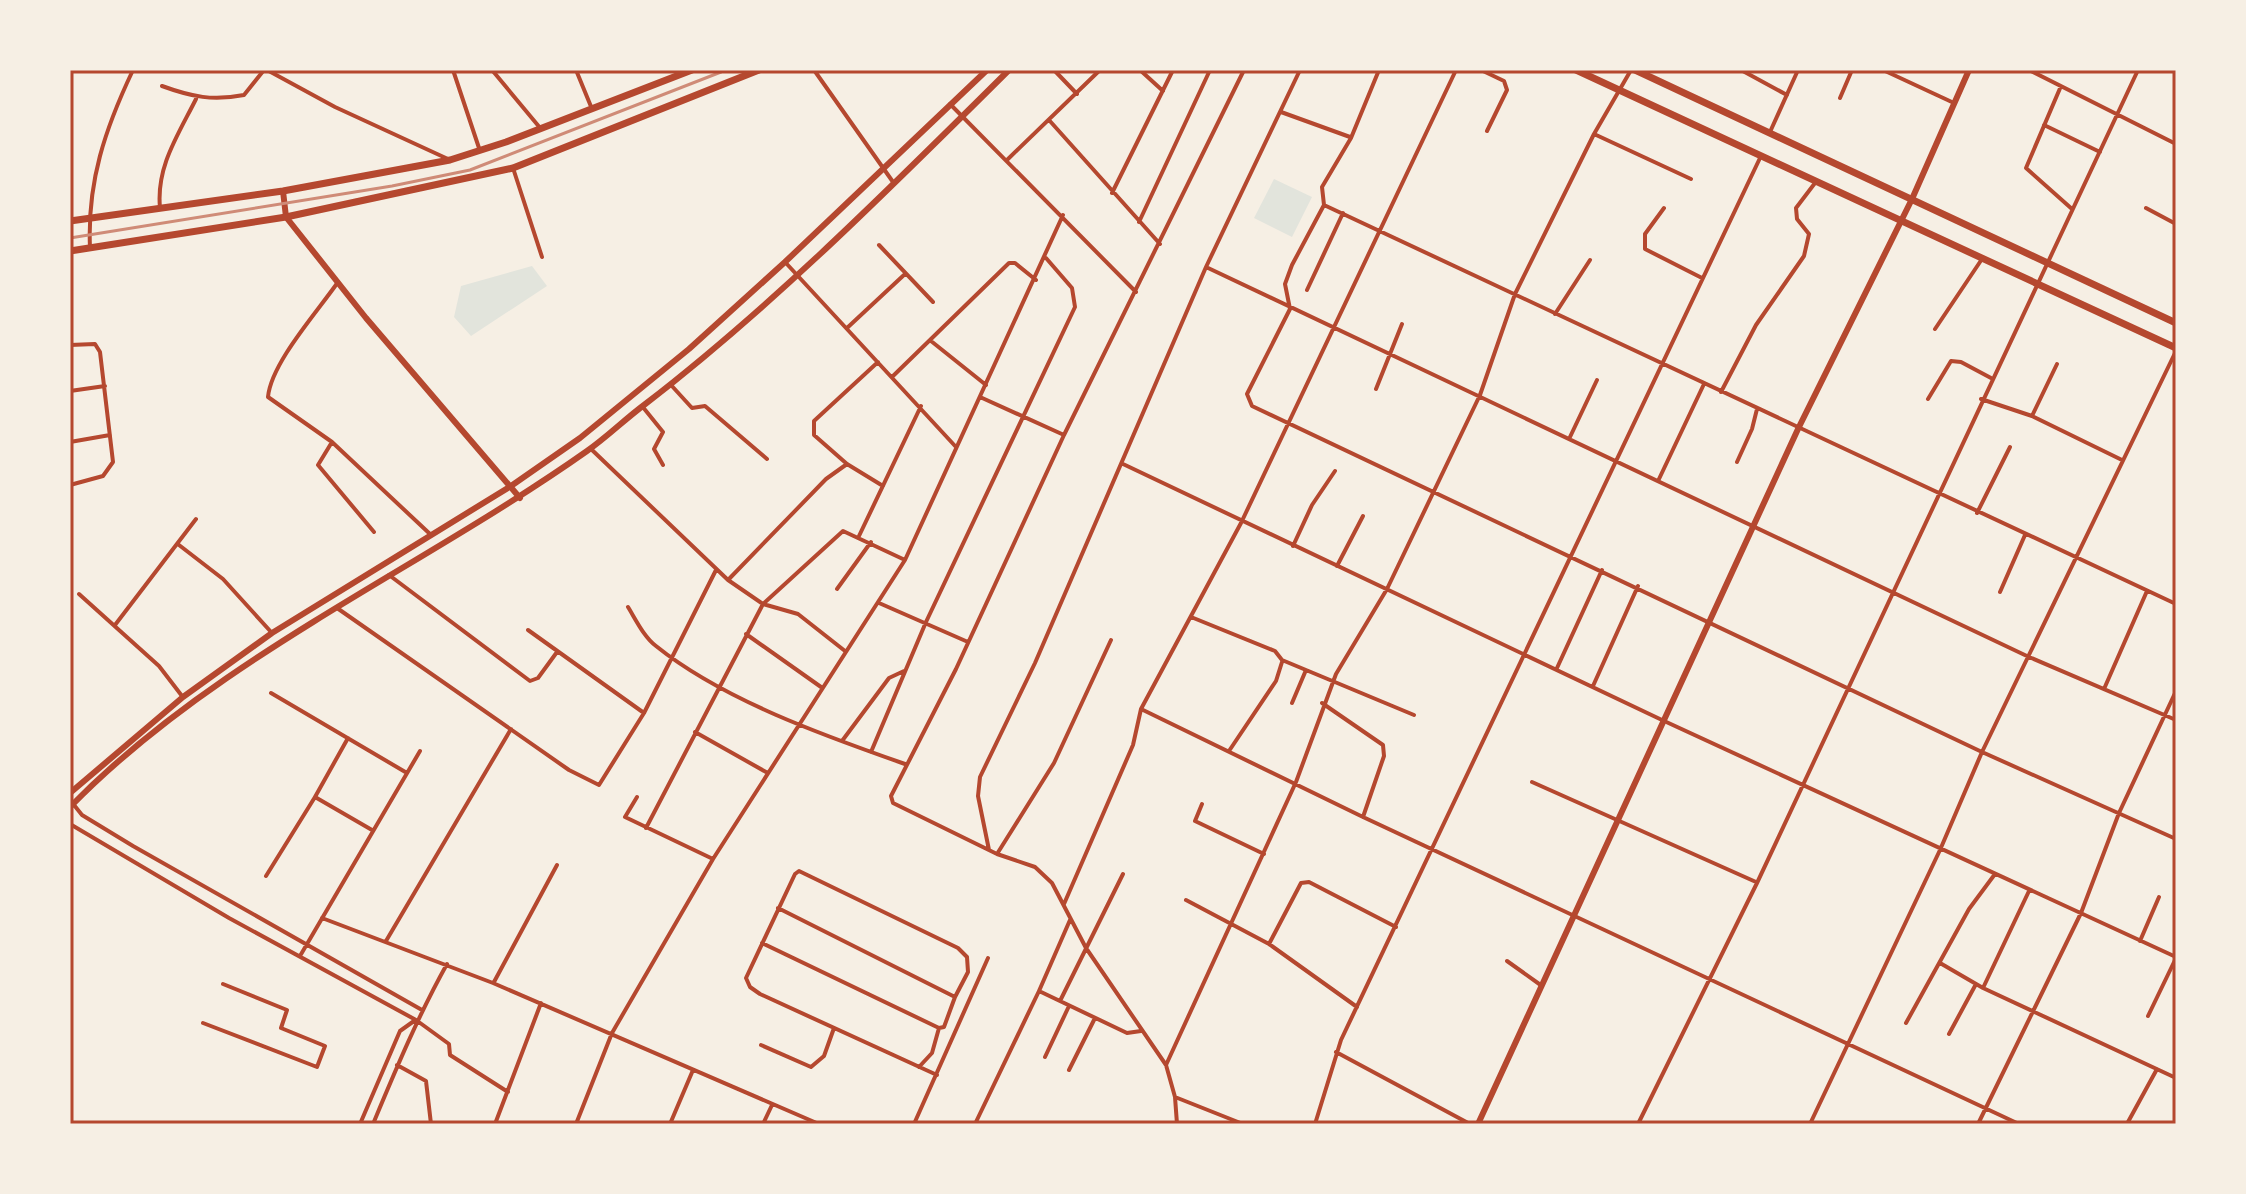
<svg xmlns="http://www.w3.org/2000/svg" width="2246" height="1194" viewBox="0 0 2246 1194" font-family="'Alegreya Sans',sans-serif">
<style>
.green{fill:#e2e4dc}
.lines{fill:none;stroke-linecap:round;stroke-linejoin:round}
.minor{stroke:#b5482f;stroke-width:4}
.tertiary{stroke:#b5482f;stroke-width:6}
.secondary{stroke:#b5482f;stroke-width:6}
.primary{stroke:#b5482f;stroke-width:7}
.rail{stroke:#cf8b77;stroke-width:3}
.neatline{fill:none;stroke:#b5482f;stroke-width:3}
</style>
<rect width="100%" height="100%" fill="#f6efe4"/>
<!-- green -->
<path class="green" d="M1274 179 1312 197 1292 237 1254 218Z
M532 266 547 286 471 336 454 317 461 286Z"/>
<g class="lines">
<!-- minor -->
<path class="minor" d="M267 70 335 107 448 159
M453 70 480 151
M492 70 541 129
M576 70 592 109
M814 70 893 182
M1054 70 1077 94
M1140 70 1163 91
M1481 70 1504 81 1507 90 1487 131
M1741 70 1787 95
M1883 70 1954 103
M2029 70 2176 144
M162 86C192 97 213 101 244 95L264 70
M2061 86 2026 168 2072 209
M1840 98 1852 70
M950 104 1136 292
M1281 112 1350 137
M1049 120 1160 244
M2044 125 2100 152
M1770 132 1798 70
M1594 134 1691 179
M1008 159 1100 70
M513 168 542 257
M1112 193 1173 70
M1324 205 1292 265 1285 284 1290 309 1247 394 1252 406 1982 752 2176 839
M1324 205 2176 604
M1324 205 1322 187 1351 138 1379 70
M160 208C156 167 178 135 196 99
M1664 208 1645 234V249L1702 278
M2146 208 2176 224
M1139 222 1210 70
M879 245 933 302
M90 248C87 182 105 129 133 70
M785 262 956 447
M1206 267 2029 657 2176 720
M338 282C318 311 271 363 268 397L332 442 430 534
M1307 290 1343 213
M1555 314 1590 260
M847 328 905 274
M1935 329 1982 259
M931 341 986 385
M70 345 95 344 100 352 113 462 103 476 70 485
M878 362 814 421V435L847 464 883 486
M892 377 1009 263H1015L1036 280
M671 385 692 408 705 406 767 459
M1376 389 1402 324
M70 391 105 386
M1721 392 1756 325 1804 256 1809 234 1797 219 1796 208 1815 183
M980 397 1064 435
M1928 399 1951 361 1961 362 1991 378
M1981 399 2032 416 2122 460
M642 406 663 432 654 449 663 465
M2032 416 2057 364
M1570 437 1597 380
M70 442 110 435
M332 442 318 465 374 532
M591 449 728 580 763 604 798 614 845 651
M1737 462 1752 429 1757 409
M1123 464 1662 720 2176 957
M1659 479 1704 384
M1977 513 2010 447
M859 536 921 406
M179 545 223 579 272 633
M1293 546 1312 505 1335 471
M1337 566 1363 516
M389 575 530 681 538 678 557 652
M729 579 826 479 847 464
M837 589 871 542
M2000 592 2025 535
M79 594 159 666 182 696
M879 603 968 642
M628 607C636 620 644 637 656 646 723 700 825 736 905 764
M337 608 569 770 599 785 644 713 716 570
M1191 617 1275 651 1282 660 1414 715
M115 625 196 519
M528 630 644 713
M746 634 821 687
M1557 668 1602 570
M1593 686 1638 586
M2104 689 2147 591
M271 693 407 773
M1292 703 1306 670
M1322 703 1383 745 1384 756 1363 817
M1141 709 1363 817 2019 1124
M695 732 766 772
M842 741 889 678 904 671
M1229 751 1276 681 1282 662
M871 752 926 622 1075 307 1072 288 1046 258
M1532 782 1756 882
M315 797 348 738
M637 797 625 817 713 859
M70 800 82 815 133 846 422 1010
M1202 804 1195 821 1264 854
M70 824 229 918 416 1020 449 1044 450 1055 508 1092
M646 828 763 604 843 531 905 560
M989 850 978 796 980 777 1035 663 1206 267 1300 70
M997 854 1054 763 1111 640
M266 876 315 797 372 830
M1186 900 1269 944 1357 1007
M1064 904 1133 745 1141 709 1241 523 1456 70
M778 908 955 997 968 972 967 957 958 948 799 871 795 874 746 978 750 987 760 994 937 1075
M322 918 493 983 819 1124
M1070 920 1039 991 1127 1033 1141 1031
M386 941 511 729
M2140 941 2159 897
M762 943 939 1028 944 1027 955 997
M1269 944 1301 883 1309 882 1396 927
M300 956 420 751
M1507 961 1542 986
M1940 963 1983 988 2176 1078
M494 982 557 865
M1983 988 2029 891
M1060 1001 1123 874
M2148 1016 2176 958
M203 1023 317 1067 325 1046 281 1028 287 1010 223 984
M1906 1023 1969 909 1995 874
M1949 1034 1976 984
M761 1045 811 1067 824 1056 834 1028
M1336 1052 1470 1124
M1045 1057 1069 1006
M397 1065 426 1081 431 1124
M1166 1065 1296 782 1336 674 1387 589 1480 395 1515 294 1594 134 1631 70
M919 1067 932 1053 939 1028
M1069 1070 1095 1018
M1175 1097 1243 1124
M2128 1122 2157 1069
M360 1124 400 1031 414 1021
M373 1124C396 1069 418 1016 447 964
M495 1124 541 1003
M576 1124 612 1033 713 859 905 560 1063 215
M670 1124 693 1070
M763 1124 772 1105
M914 1124 988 958
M975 1124 1039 991
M1177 1124 1175 1097 1166 1065 1086 948 1052 883 1035 867 997 854 893 803 891 796 956 669 1064 435 1244 70
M1315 1124 1341 1040 1760 158
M1638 1124 1757 883 2138 70
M1810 1124 1940 850 1982 752 2176 351
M1978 1124 2081 913 2119 813 2176 691"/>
<!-- tertiary -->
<path class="tertiary" d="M283 191 286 217 366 318 520 498
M70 793 183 697 272 633 511 486 580 438 689 349 785 262 987 70
M70 807C214 659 420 569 587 451 607 437 624 420 644 405 774 305 892 186 1009 70
M1478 1124 1798 429 1912 199"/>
<!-- secondary -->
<path class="secondary" d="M1912 199 1969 70"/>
<!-- primary -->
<path class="primary" d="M1576 70 2176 348
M1635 70 2176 323
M70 221 283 191 450 160 506 142 692 70
M70 251 286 217 513 168 759 70"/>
<!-- rail -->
<path class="rail" d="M70 238 392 186 470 170 721 72"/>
</g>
<!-- border -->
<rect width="2246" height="1194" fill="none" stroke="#f6efe4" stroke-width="144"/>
<rect x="72" y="72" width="2102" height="1050" class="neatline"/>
</svg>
